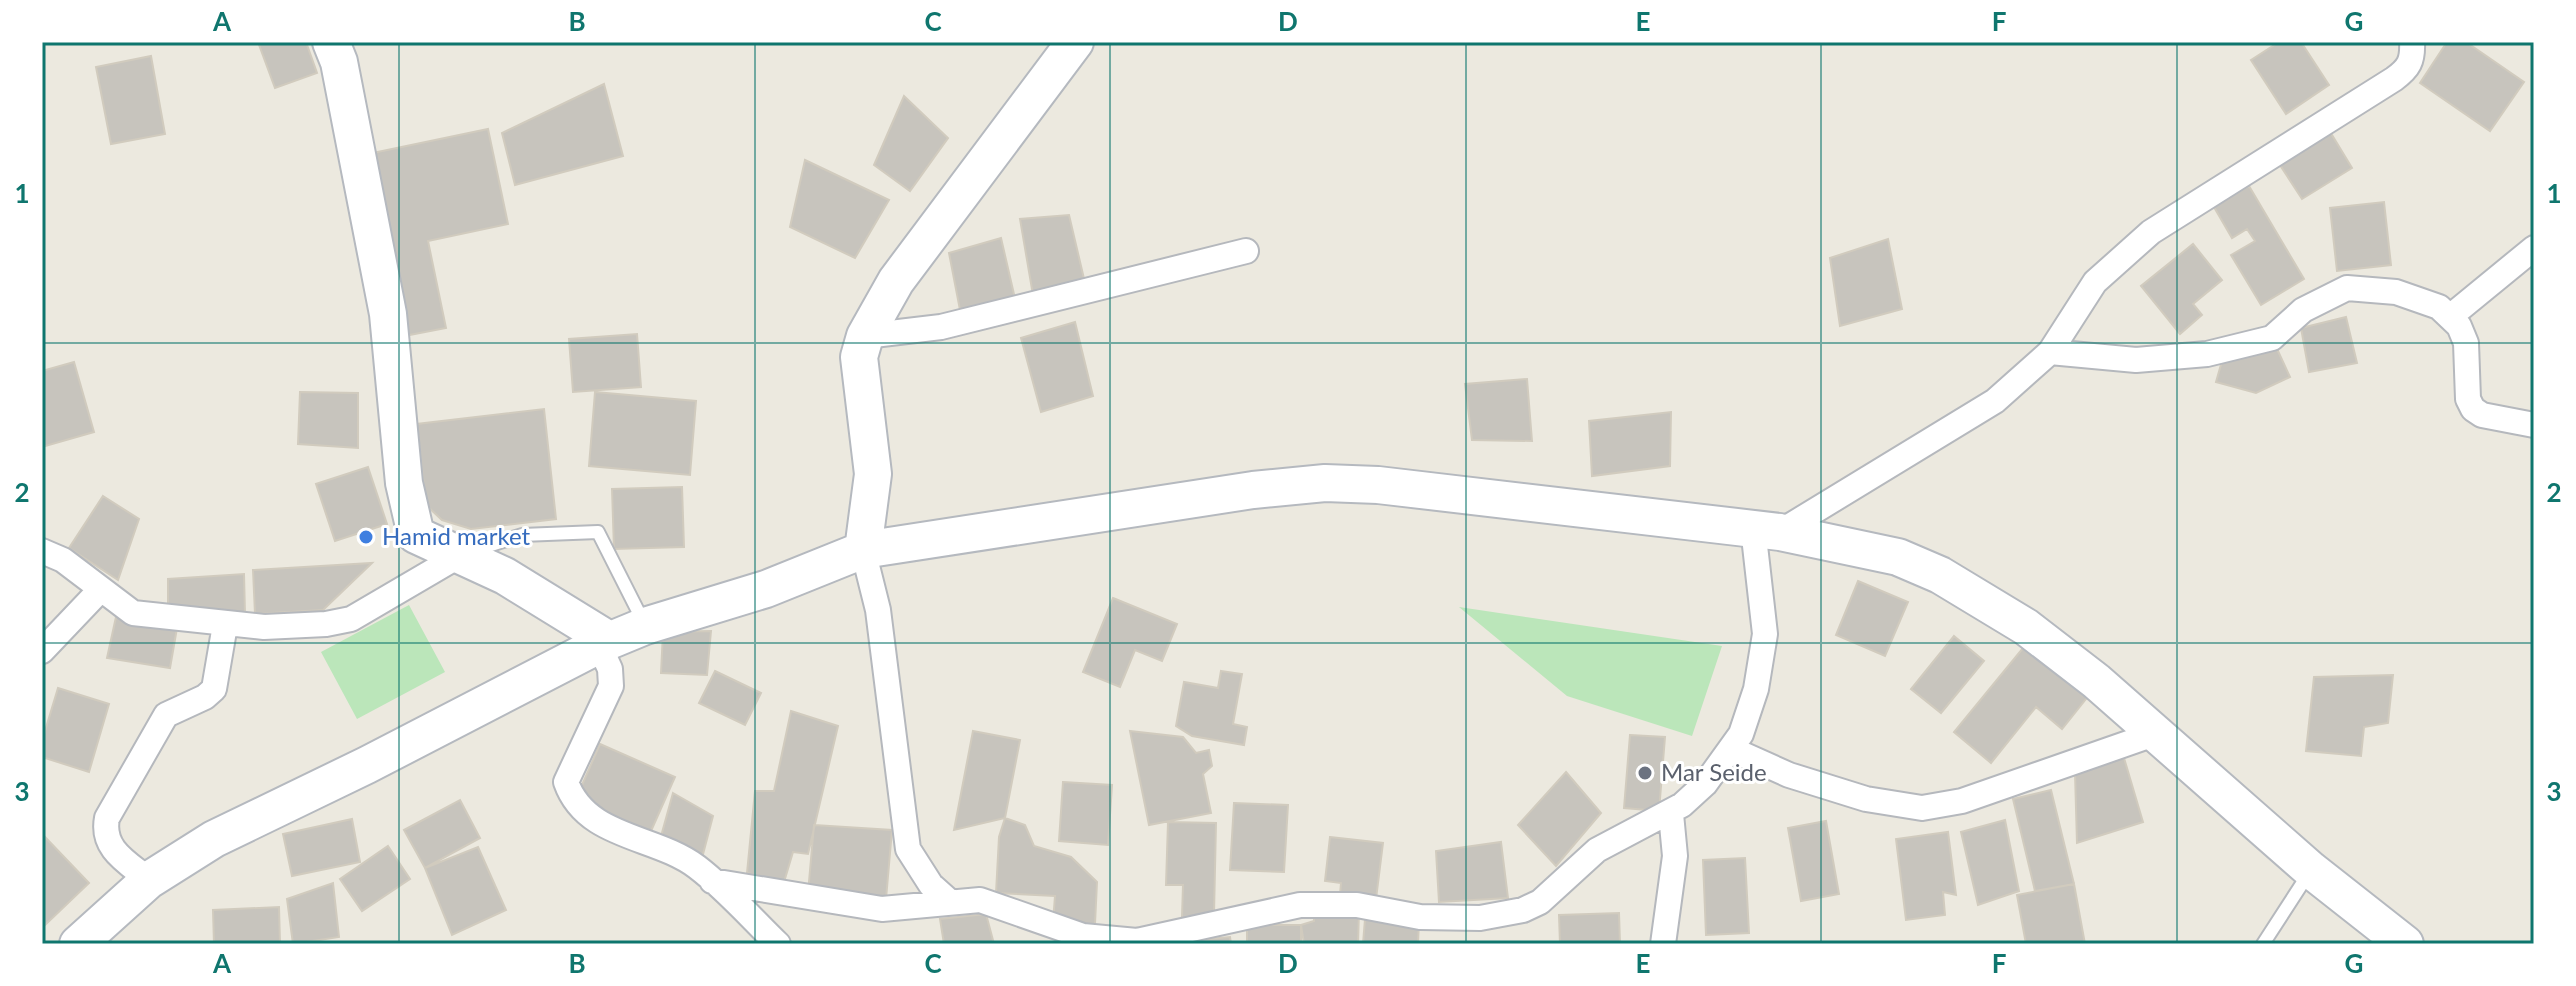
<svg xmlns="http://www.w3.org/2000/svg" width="2576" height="986" viewBox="0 0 2576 986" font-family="Lato,sans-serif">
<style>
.green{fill:#bbe6ba}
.building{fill:#c7c4bd;stroke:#d1cbbe;stroke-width:2}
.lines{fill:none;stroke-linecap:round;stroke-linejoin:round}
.lane-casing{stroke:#b5b8bd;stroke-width:16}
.street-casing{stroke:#b5b8bd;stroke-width:28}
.secondary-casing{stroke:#b5b9bf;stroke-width:40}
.lane{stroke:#fff;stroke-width:12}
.street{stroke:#fff;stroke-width:24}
.secondary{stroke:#fff;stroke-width:36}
.grid{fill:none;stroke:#0f766e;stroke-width:2;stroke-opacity:0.55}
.shop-dot{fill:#3f7fe0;stroke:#fff;stroke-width:3}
.worship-dot{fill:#6b7280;stroke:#fff;stroke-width:3}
.labels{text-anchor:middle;stroke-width:6;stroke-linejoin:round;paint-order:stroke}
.shop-label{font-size:24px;fill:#366cbe;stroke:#fff;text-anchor:start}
.worship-label{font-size:24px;fill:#5b616d;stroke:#fff;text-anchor:start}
.neatline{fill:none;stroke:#0f766e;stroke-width:3}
.grid-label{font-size:26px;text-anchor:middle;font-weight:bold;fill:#0f766e}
</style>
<rect width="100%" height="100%" fill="#ece9df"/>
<!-- green -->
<path class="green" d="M409 605 445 672 357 719 321 652Z
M1459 607 1722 646 1692 736 1567 696Z"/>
<!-- building -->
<path class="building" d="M258 42H306L317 73 275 88Z
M2279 42H2301L2329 85 2286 114 2251 60Z
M2447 42H2466L2524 82 2490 131 2420 83Z
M151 56 165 134 111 144 96 67Z
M604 84 623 156 515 185 502 133Z
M904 96 948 138 910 191 874 165Z
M488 129 508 224 428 241 446 328 399 337 363 155Z
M2329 130 2352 168 2302 199 2278 162Z
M805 160 889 200 855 258 790 227Z
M2249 186 2304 279 2261 305 2231 255 2255 241 2247 229 2232 238 2214 207Z
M2384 202 2391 265 2337 271 2330 208Z
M1069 215 1085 283 1033 295 1020 219Z
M1001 238 1016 303 960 310 949 253Z
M1888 239 1902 309 1840 326 1830 258Z
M2193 244 2222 280 2193 304 2202 315 2180 334 2141 286Z
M2346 317 2357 363 2309 372 2301 328Z
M1075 322 1093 396 1041 412 1021 338Z
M637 334 641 387 573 392 569 339Z
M2272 338 2290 377 2256 393 2216 382 2222 361Z
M74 362 94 432 42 447V371Z
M1527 379 1532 441 1472 440 1465 384Z
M300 392 358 393V448L298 444Z
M595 392 696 401 690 475 589 466Z
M544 409 556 519 471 529 442 520 426 505 417 424Z
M1671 412 1670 466 1592 476 1589 421Z
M368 467 387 524 335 541 316 484Z
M682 487 684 547 614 549 612 489Z
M103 496 139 519 118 580 69 548Z
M372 563 323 610 255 614 253 570Z
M244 574 245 614 168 611V579Z
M1858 581 1908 602 1885 656 1836 635Z
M1113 598 1177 624 1162 661 1135 650 1120 687 1083 672Z
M116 617 177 628 170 668 107 658Z
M711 631 707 675 661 673 663 632Z
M1954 636 1984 661 1941 713 1911 689Z
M2028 642 2090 694 2062 729 2036 707 1991 763 1954 732Z
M715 671 761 693 745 725 699 703Z
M1221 671 1242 674 1233 724 1247 727 1244 745 1192 736 1176 726 1184 682 1218 688Z
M2393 675 2388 723 2364 727 2361 756 2306 751 2314 677Z
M58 688 109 704 89 772 42 757V741Z
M791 711 838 726 808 854 793 852 784 882 747 873 755 791H774Z
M973 731 1020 740 1005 818 954 830Z
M1130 731 1183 737 1196 753 1209 750 1212 766 1203 774 1211 813 1149 825Z
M1630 735 1665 737 1659 811 1624 808Z
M600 744 675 777 648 838 575 801Z
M2124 758 2143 822 2077 843 2075 773Z
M1566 772 1601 813 1556 866 1518 825Z
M1063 782 1112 785 1108 845 1059 841Z
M2051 790 2074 884 2035 891 2013 799Z
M673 793 713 816 702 858 660 840Z
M460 800 480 838 425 868 404 830Z
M1234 803 1288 805 1284 872 1230 870Z
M1005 818 1025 825 1034 846 1071 857 1097 882 1095 924 1053 922 1055 896 996 893 999 837Z
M352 819 360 862 292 876 283 834Z
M2005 820 2019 891 1978 905 1961 832Z
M1826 821 1839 894 1801 901 1788 828Z
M1168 822 1216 823 1214 914 1182 917 1183 885H1166Z
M814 825 892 830 886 899 808 893Z
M1948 832 1956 895 1943 892 1945 915 1906 920 1896 839Z
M45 837 89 883 42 928V840Z
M1330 837 1383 843 1376 899 1340 895 1341 883 1325 881Z
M1501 842 1508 898 1439 902 1436 851Z
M388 846 410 879 362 911 340 879Z
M478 847 506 910 452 935 425 868Z
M1745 858 1749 933 1706 935 1703 860Z
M333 883 339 937 293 944 287 899Z
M2074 884 2085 944H2026L2017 895Z
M279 907 280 944H214L213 910Z
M1314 909 1359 911 1358 944H1304L1301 925 1314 921Z
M1619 913 1620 944H1560L1559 915Z
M986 914 994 944H944L940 919Z
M1365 919 1419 922 1418 943 1363 944Z
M1247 925H1301V944H1247Z
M1230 937 1231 944H1165V943Z"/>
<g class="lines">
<defs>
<path id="lane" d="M469 552 522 535 598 532 644 623
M2263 944 2309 873"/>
<path id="street" d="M2451 316 2534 248
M865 336 941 327 1246 251
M2050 352 2136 360 2207 354 2272 338 2303 310 2347 288 2396 292 2439 307 2459 326 2466 343 2468 399 2473 409 2482 415 2534 425
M1780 532 1995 401 2050 352 2095 282 2151 232 2394 79C2409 68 2413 61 2412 42
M863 550 878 610 908 849 931 885 950 902
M42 551 63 560 133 613 264 627 326 624 351 619 462 554
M599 645 610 669 611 686 566 782C586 839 655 835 697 867 726 889 752 919 778 944
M42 651 101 589
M1731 749 1789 775 1866 799 1922 808 1962 801 2157 733
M149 880C127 862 101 849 107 818L166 715 205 697 214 689 225 625
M712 881 882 909 980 900 1083 936 1137 941 1300 905H1357L1420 917 1480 918 1523 910 1540 902 1597 850 1682 805 1705 784 1741 734 1756 689 1765 634 1753 528
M1663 944 1675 856 1671 814"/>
<path id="secondary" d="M331 42 339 62 388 314 404 483 416 535 505 576 609 640
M863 550 873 474 859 357 865 336 896 281 1075 42
M78 944 149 880 214 839 367 765 599 645 645 626 766 589 863 550 1253 490 1325 483 1378 485 1780 532 1898 557 1940 575 2026 627 2096 681 2311 870 2405 944"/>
</defs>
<!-- lane casing -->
<use href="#lane" class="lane-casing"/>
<!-- street casing -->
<use href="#street" class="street-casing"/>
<!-- secondary casing -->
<use href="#secondary" class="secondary-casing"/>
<!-- lane -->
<use href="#lane" class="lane"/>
<!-- street -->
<use href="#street" class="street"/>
<!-- secondary -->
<use href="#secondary" class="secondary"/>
</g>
<!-- grid -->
<path class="grid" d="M399 42V944M755 42V944M1110 42V944M1466 42V944M1821 42V944M2177 42V944M42 343H2534M42 643H2534"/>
<!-- markers -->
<circle class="shop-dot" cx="366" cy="537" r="8"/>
<circle class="worship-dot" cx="1645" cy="773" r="8"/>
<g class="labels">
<!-- shop labels -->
<g class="shop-label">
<text x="382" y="545">Hamid market</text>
</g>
<!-- worship labels -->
<g class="worship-label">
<text x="1661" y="781">Mar Seide</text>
</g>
</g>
<!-- border -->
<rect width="2576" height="986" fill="none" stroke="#ffffff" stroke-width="88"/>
<rect x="44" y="44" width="2488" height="898" class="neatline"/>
<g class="grid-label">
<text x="222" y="31">A</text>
<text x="577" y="31">B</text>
<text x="933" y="31">C</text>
<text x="1288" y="31">D</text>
<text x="1643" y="31">E</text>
<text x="1999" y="31">F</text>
<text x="2354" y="31">G</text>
<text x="22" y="203">1</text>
<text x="2554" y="203">1</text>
<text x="22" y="502">2</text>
<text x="2554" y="502">2</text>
<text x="22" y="801">3</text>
<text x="2554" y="801">3</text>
<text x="222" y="973">A</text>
<text x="577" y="973">B</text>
<text x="933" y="973">C</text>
<text x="1288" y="973">D</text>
<text x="1643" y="973">E</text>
<text x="1999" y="973">F</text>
<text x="2354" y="973">G</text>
</g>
</svg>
